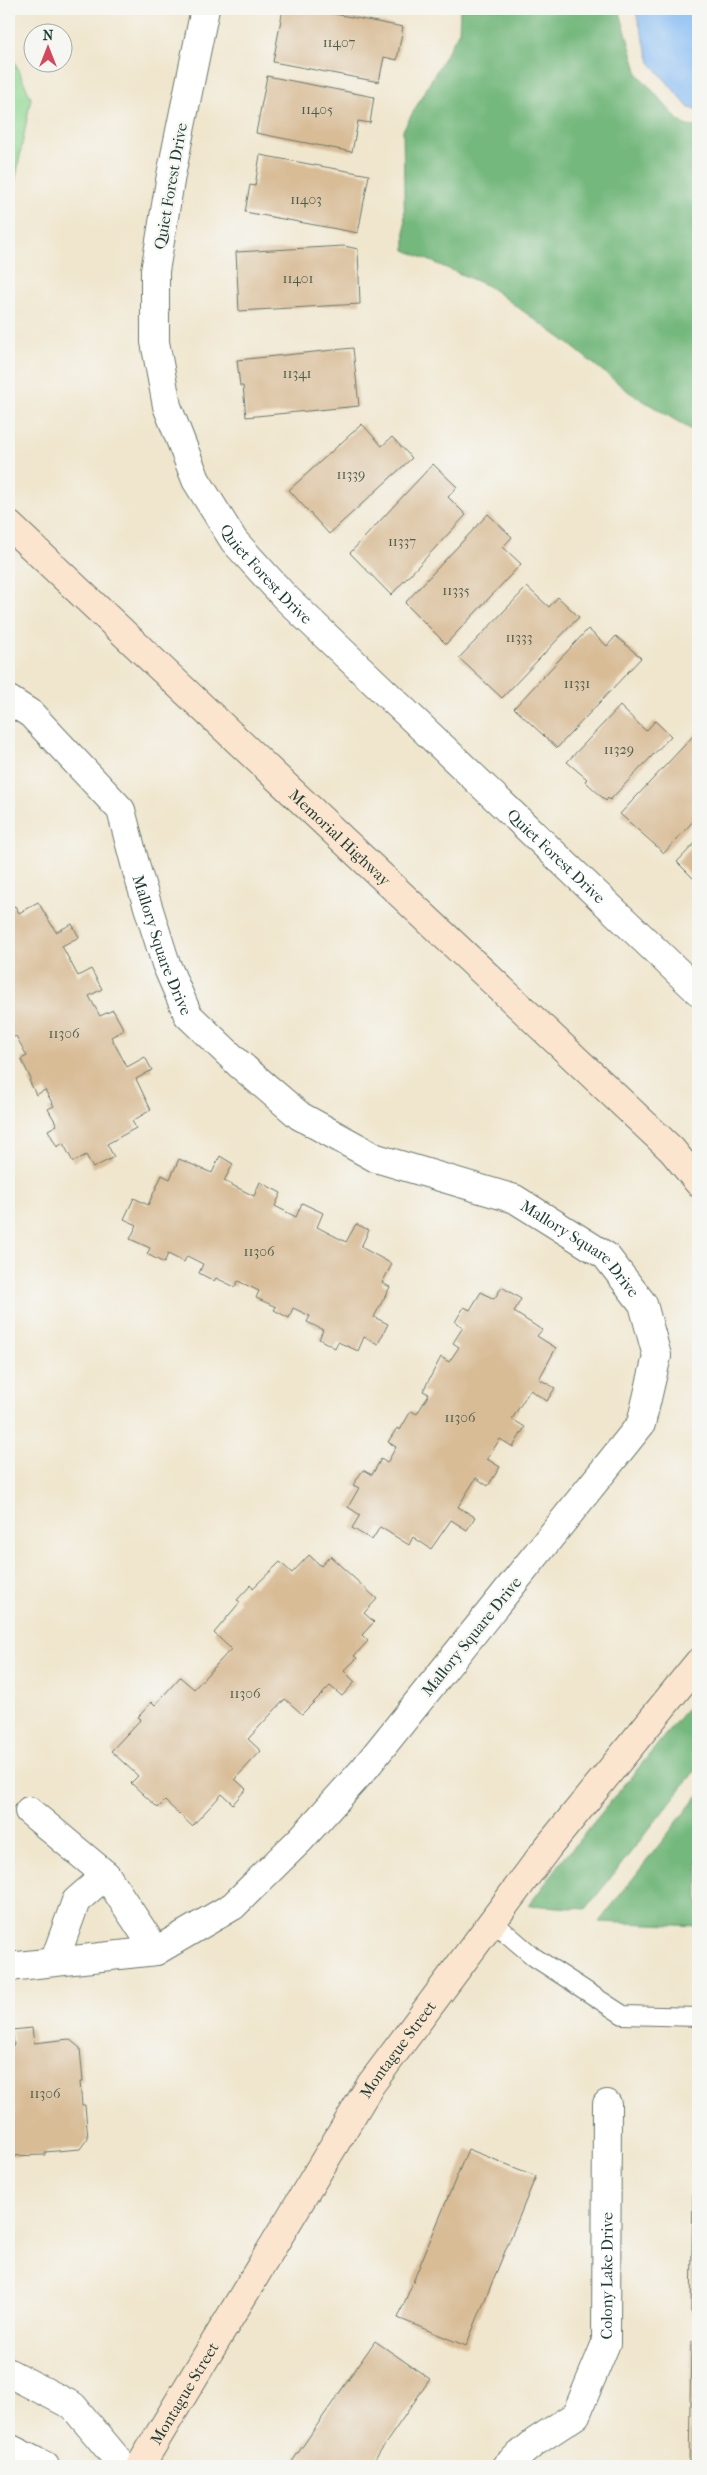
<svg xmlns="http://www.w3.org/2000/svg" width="707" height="2475" viewBox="0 0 707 2475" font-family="'IM FELL French Canon',serif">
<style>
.green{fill:#91d893;stroke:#588a64}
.forest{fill:#74b87d;stroke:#4a7a58}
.water{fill:#85bbf4;stroke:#527c94}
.building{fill:#d8bc96}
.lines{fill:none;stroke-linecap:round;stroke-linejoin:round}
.lane-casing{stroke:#68786a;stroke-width:20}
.street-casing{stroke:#68786a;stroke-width:30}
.secondary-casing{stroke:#68786a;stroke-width:30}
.lane{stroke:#fff;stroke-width:18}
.street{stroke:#fff;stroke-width:28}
.secondary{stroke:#fce5cf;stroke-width:28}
.labels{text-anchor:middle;stroke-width:4.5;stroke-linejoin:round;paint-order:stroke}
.number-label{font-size:14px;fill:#4d5d4c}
.street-label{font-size:16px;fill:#1f3d34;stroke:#f6f6f2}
</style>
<rect width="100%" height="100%" fill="#f6f6f2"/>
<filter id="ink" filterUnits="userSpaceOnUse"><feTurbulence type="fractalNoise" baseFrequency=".02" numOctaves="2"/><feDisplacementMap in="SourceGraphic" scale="10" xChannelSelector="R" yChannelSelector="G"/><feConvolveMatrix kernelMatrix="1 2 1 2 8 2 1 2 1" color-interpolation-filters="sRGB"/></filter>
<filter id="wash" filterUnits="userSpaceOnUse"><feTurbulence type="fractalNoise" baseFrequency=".0096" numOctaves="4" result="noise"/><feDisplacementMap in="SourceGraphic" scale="20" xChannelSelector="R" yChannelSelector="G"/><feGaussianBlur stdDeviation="1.12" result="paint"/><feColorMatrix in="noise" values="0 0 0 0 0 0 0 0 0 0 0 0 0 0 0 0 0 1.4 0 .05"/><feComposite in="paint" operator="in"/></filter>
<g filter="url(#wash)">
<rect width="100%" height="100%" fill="#f0e6ce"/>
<!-- green -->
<path class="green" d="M9 49 31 98 13 192 9 193Z"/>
<!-- forest -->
<path class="forest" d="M460 9H619L638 74 678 120 687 126 698 127V434L629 392 565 341 488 286 405 250 403 130 459 31Z
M698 1695V1767L586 1909 529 1905 562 1861Z
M698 1795V1926L599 1922Z"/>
<!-- water -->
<path class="water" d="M635 9H698V109L689 108 650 62Z"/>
<g id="blocks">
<!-- building -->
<path class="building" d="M283 9H309L403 27 397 60 384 57 379 82 273 62Z
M267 76 374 97 370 123 358 121 352 152 256 133Z
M260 155 369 175 358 233 245 212 250 185 255 186Z
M344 246 358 249 360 304 239 311 236 252Z
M353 348 359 406 246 417 243 386H240L237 360Z
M362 424 382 446 392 437 412 458 329 534 289 490Z
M433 464 457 487 448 497 466 515 391 595 350 553Z
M488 514 512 537 503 547 521 564 446 644 405 603Z
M527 587 549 607 558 597 579 617 502 698 459 658Z
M588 629 607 646 616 636 641 658 557 748 514 708Z
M620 706 646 731 655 721 671 736 610 800 608 798 606 801 585 781 587 779 567 762Z
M695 734 698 737V816L664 853 620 814Z
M698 840V883L677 862Z
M38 902 56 932 72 924 79 937 62 946 78 976 91 969 102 989 89 996 100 1016 113 1010 124 1030 111 1037 127 1067 145 1057 152 1070 136 1079 151 1110 132 1121 136 1128 107 1144 114 1157 93 1168 86 1155 73 1162 63 1143 57 1147 48 1130 57 1125 48 1109 54 1106 45 1090 36 1095 29 1080 31 1079 21 1059 27 1056 16 1036 10 1039 9 1037V909L15 906 19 913Z
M220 1156 233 1164 224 1181 254 1196 260 1182 281 1193 275 1206 296 1217 302 1203 323 1213 317 1227 346 1242 356 1224 369 1230 361 1247 392 1264 382 1283 390 1287 374 1317 388 1324 378 1344 364 1337 358 1351 338 1342 335 1348 319 1339 323 1330 307 1322 310 1316 293 1308 289 1318 274 1310 276 1307 256 1298 259 1291 238 1281 235 1287 216 1278 214 1281 199 1273 203 1264 187 1256 184 1262 168 1254 164 1263 147 1254 150 1248 130 1239 137 1225 124 1219 134 1198 148 1205 162 1175 170 1179 179 1159 212 1173Z
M502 1287 521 1299 514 1312 542 1330 537 1336 556 1348 539 1379 555 1388 547 1401 530 1390 512 1419 525 1427 513 1447 500 1439 487 1459 500 1467 488 1486 476 1478 458 1507 475 1517 467 1530 451 1520 431 1549 413 1537 409 1545 380 1527 372 1540 352 1528 360 1515 348 1507 359 1488 353 1485 363 1470 372 1475 381 1459 387 1463 396 1447 388 1442 397 1428 400 1430 411 1411 417 1414 429 1394 423 1391 441 1357 449 1362 459 1347 453 1343 463 1327 455 1322 464 1307 470 1310 481 1292 494 1299Z
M309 1555 321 1566 330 1556 377 1599 364 1613 374 1622 362 1635 368 1641 354 1656 357 1658 344 1671 355 1682 342 1696 330 1686 302 1714 285 1699 248 1739 261 1751 235 1779 246 1789 233 1804 222 1794 192 1826 165 1801 158 1808 131 1783 138 1776 111 1751 141 1719 138 1717 152 1702 155 1705 180 1677 194 1689 231 1649 214 1633 240 1602 237 1600 251 1585 253 1588 280 1562 292 1573Z
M32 2028 34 2043 69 2039 80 2048 83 2082H80L82 2105H85L88 2138 80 2149 45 2152V2155L9 2156V2045H14L12 2030Z
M694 2128H698V2312H691Z
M468 2149 536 2176 466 2346 398 2318Z
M375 2341 430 2379 370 2466H289Z
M691 2342H698V2466H689Z"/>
</g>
</g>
<g filter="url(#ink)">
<use href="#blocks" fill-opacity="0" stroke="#68786a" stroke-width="1"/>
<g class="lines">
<defs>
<path id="lane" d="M492 1921 534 1957 623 2015 698 2017"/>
<g id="street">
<path id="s1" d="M205 9 171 175 155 271V342L167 406 196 480 234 541 285 597 698 991"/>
<path id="s2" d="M9 700 31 714 121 810 138 875 166 964 188 1015 238 1063 300 1116 376 1158 515 1199 606 1256 643 1304 657 1356 641 1424 365 1768 301 1839 233 1906 156 1951"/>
<path d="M54 1962 76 1901 106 1875"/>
<path d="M9 1967 156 1951 106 1875 29 1811"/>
<path d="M9 2373 73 2406 123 2466"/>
<path d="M9 2448 45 2466"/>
<path id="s3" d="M506 2466 535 2442 576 2415 606 2343 607 2104"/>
</g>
<g id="secondary">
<path id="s4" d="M9 525 672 1150 698 1182"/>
<path id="s5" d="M140 2466 371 2084 548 1847 698 1663"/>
</g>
</defs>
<!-- lane casing -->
<use href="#lane" class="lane-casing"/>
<!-- street casing -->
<use href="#street" class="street-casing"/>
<!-- secondary casing -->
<use href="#secondary" class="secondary-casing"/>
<!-- lane -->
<use href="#lane" class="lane"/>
<!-- street -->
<use href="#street" class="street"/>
<!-- secondary -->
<use href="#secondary" class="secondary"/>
</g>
</g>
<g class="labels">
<!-- number labels -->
<g class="number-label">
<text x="339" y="47">11407</text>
<text x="317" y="114">11405</text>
<text x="306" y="204">11403</text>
<text x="298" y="283">11401</text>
<text x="297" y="378">11341</text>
<text x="351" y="479">11339</text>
<text x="402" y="546">11337</text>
<text x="456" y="595">11335</text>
<text x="519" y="642">11333</text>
<text x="577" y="688">11331</text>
<text x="619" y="754">11329</text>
<text x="64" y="1038">11306</text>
<text x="259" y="1256">11306</text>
<text x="460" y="1422">11306</text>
<text x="245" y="1698">11306</text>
<text x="45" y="2098">11306</text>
</g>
<!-- street labels -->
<g class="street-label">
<text transform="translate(170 186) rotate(-80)" y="6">Quiet Forest Drive</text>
<text dy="6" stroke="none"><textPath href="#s1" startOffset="600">Quiet Forest Drive</textPath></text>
<text dy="6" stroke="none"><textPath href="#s4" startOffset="455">Memorial Highway</textPath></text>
<text dy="6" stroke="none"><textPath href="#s1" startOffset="1005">Quiet Forest Drive</textPath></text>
<text dy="6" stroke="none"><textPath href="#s2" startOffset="299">Mallory Square Drive</textPath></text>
<text dy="6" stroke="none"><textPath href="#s2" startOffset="839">Mallory Square Drive</textPath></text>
<text transform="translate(471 1636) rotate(-51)" y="6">Mallory Square Drive</text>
<text dy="6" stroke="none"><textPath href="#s5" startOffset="490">Montague Street</textPath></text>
<text dy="6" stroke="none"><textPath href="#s3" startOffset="232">Colony Lake Drive</textPath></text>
<text dy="6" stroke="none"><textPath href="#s5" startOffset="85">Montague Street</textPath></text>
</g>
</g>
<!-- margin -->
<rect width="707" height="2475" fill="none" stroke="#f6f6f2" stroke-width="30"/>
<!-- north arrow -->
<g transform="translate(48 48)"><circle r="24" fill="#f6f6f2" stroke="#a0aca6"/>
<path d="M0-4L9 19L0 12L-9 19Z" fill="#d1495b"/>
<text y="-8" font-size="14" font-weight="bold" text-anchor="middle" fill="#1f3d34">N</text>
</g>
</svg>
